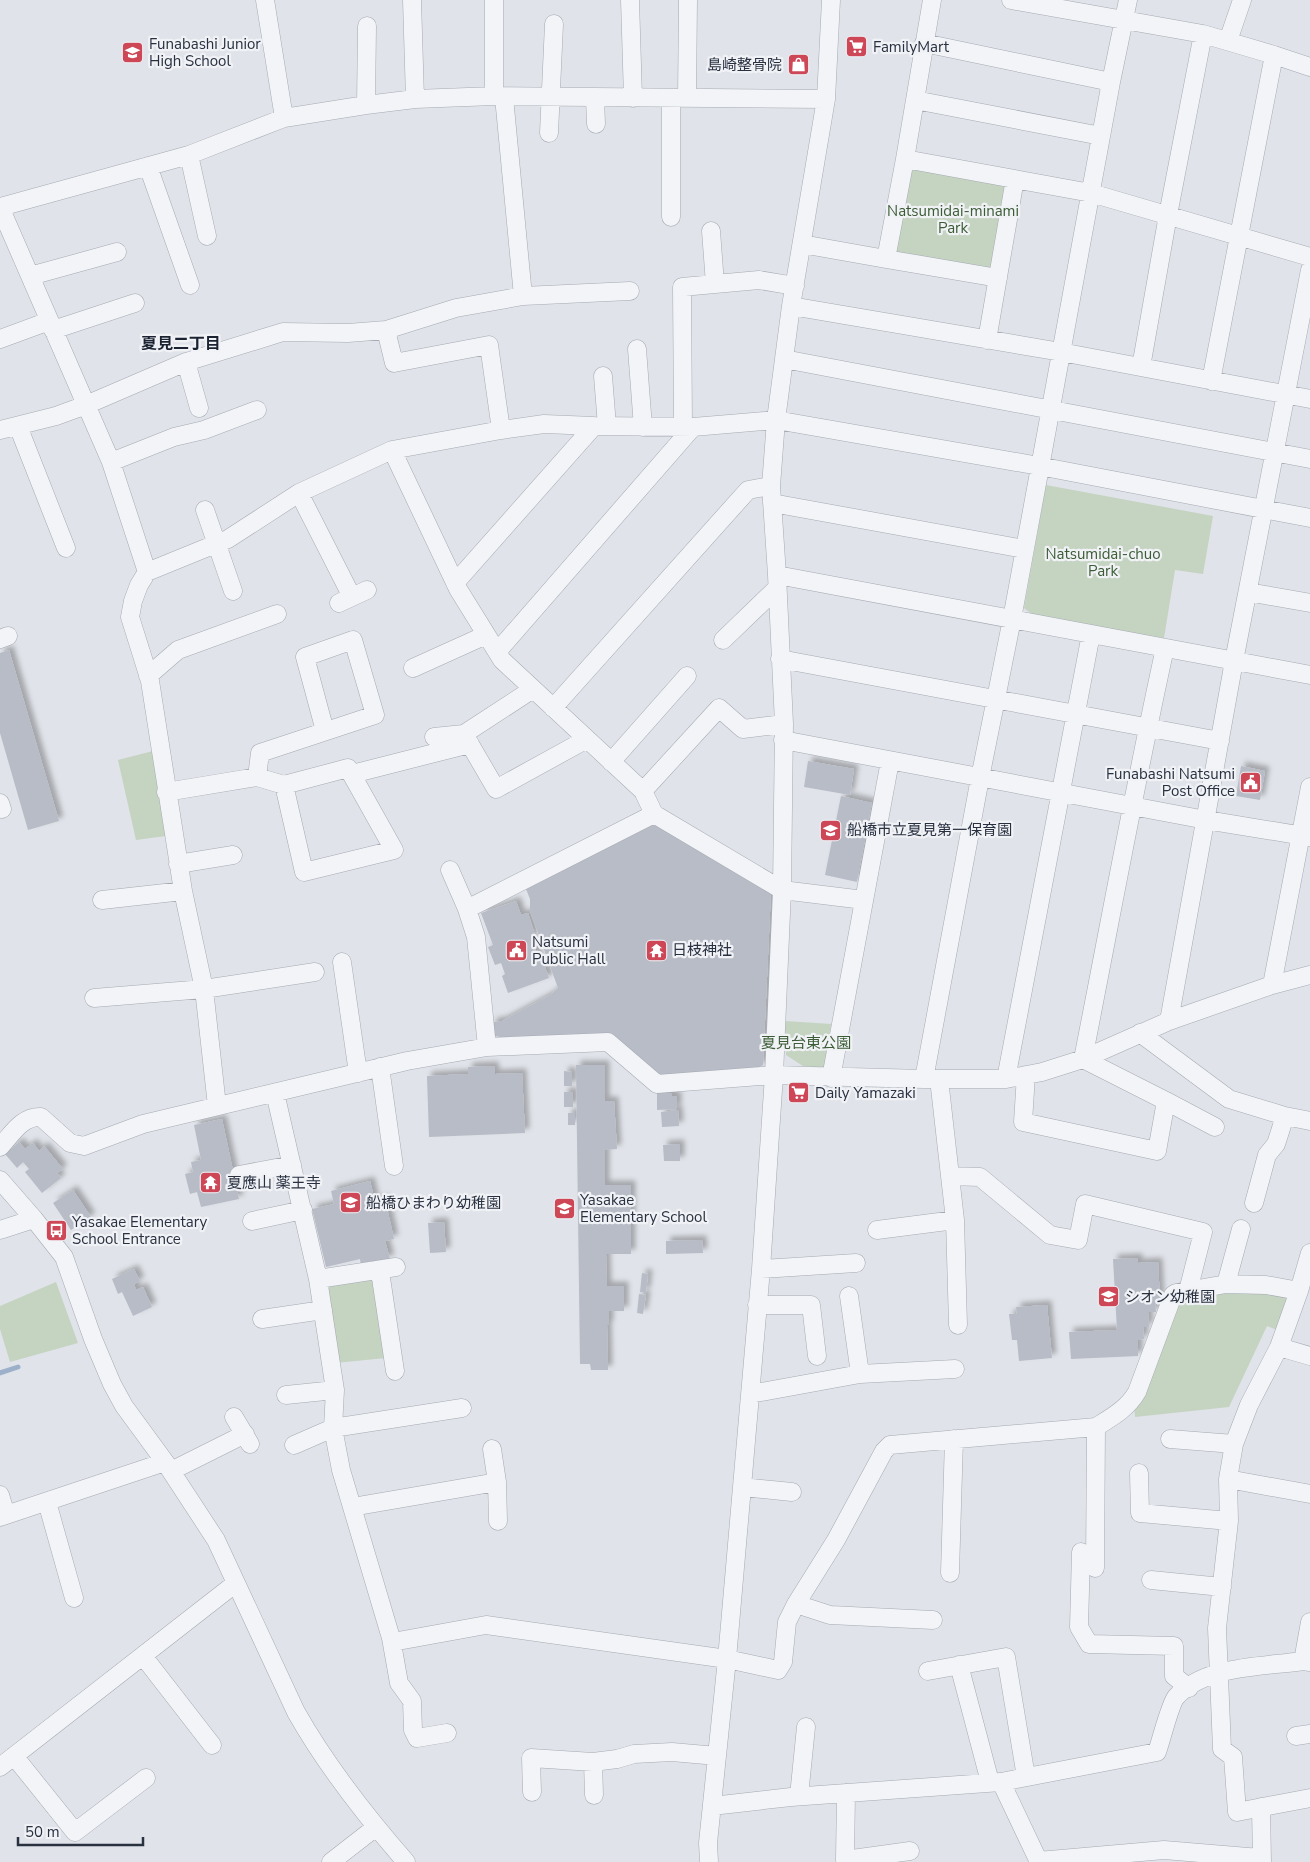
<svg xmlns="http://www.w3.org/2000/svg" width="1310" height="1862" viewBox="0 0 1310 1862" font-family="'Nunito Sans','Noto Sans JP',sans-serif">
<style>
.green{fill:#c5d3c1}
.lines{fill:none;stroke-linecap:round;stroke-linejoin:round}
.stream{stroke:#9cb0c9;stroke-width:5}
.building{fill:#b8bcc6;filter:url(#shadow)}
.minor-casing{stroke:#a5aab3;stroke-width:19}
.minor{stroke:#f3f4f7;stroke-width:18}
.labels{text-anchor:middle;stroke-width:4.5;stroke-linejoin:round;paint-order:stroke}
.poi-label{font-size:15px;fill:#293140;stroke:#f0f2f6;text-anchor:start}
.park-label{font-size:15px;fill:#3c5c36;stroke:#f0f2f6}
.neighbourhood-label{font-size:16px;font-weight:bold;fill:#1b2231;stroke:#f0f2f6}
</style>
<defs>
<filter id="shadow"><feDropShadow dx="4.5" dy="-4.5" stdDeviation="2.5" flood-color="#0004"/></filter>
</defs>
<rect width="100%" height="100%" fill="#e0e3e9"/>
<!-- green -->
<path class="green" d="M911 168 1008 184 993 270 895 256Z
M1046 485 1213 516 1203 574 1175 570 1164 638 1038 619 1024 608Z
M153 751 166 836 136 840 118 760Z
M785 1021 831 1024 824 1068 803 1066 786 1055Z
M370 1275 378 1284 386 1358 335 1363 326 1287 332 1282Z
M56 1282 78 1343 10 1362 0 1329V1306Z
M1227 1292H1265L1288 1295 1280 1331 1267 1326 1229 1407 1135 1417 1134 1403 1175 1298Z"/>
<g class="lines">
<!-- stream -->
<path class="stream" d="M0 1373 18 1367"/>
</g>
<!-- building -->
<path class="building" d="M9 650 59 821 28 830 0 733V653Z
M808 761 854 769 850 795 804 787Z
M1241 766 1265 771 1260 800 1236 796Z
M841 796 872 803 857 882 825 875Z
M652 821 771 890 763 1065 757 1068 661 1077 618 1046 617 1037H522L511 1039 489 1035 493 1022 502 1021 550 995 558 988 530 911V899L524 884Z
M516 901 521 915 528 913 535 935 531 936 540 963 543 962 549 978 508 993 502 976 505 974 501 963 495 965 488 947 493 945 481 913Z
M576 1065H605V1101H614L617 1149 605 1150V1185H631V1254H606L607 1286H624V1311H609V1325H607L608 1370H591L590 1364H580Z
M494 1066 495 1074 522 1073 525 1133 429 1137 427 1076 468 1074V1067Z
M564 1071 572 1072V1086H564Z
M564 1092H573V1107H564Z
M657 1093H672V1096H677V1109L657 1110Z
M678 1110 679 1126 662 1127 661 1112Z
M568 1113H575V1125H568Z
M222 1119 239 1199 201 1207 197 1192 190 1194 185 1174 193 1172 191 1162 201 1160 194 1125Z
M19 1142 25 1149 33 1143 39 1151 44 1146 63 1169 57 1173 61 1178 42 1193 25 1172 29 1169 23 1162 17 1168 5 1154Z
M680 1144V1161H664L663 1145Z
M370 1181 375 1201 385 1199 394 1239 385 1241 390 1259 361 1266 360 1259 326 1267 312 1209 334 1204 331 1191Z
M73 1190 91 1217 71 1230 53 1203Z
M444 1222 446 1252 430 1253 428 1223Z
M702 1240 703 1253 666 1254V1241Z
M1138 1258V1263L1158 1262 1160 1300H1155L1156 1312H1148L1149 1327H1143L1144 1339 1138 1340V1356L1071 1359 1069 1332 1117 1330 1113 1259Z
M134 1269 140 1281 134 1284 136 1290 143 1287 152 1307 133 1316 122 1292 118 1294 112 1279Z
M642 1273 648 1274 646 1292H640Z
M639 1294 646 1295 643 1314 637 1313Z
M1047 1305 1052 1358 1019 1361 1017 1340H1012L1009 1314H1017L1016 1307Z"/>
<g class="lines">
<defs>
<path id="minor" d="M265 0 284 118
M412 0 415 99
M630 0 633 98
M932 0 905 159 1091 193 1310 257
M1011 0 1203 34 1274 55 1310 67
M1228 41 1242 0
M924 43 1111 82
M494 96V0
M504 97 523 296
M595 98 596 124
M671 98V217
M687 98 688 0
M915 100 1101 136
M366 105 367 26
M549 133 554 24
M189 155 207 236
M148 166 190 285
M0 207 189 155 284 118 366 105 415 99 494 96 826 99
M0 207 111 462 147 572
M711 231 715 284
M802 244 886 259 905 159
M886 259 998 278
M30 276 117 252
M791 306 1061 352 1310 399
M53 330 135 303
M386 330 394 363 489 345 501 430
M0 339 49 321
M987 340 1015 179
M637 349 643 427
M784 359 1310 459
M186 362 199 408
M1141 367 1168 215 1203 34
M603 376 607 426
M1211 381 1274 55
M18 426 66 548
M683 427 682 287 759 280 795 286
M0 430 56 416 86 405 186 362 283 332 348 333 386 330 456 308 523 296 630 291
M392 450 458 589 502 660 643 791 654 814 782 890 864 900
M111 462 174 437 204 430 257 410
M299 493 352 597
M772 503 1024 549
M205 510 233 591
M777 575 1310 675
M455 583 594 426
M1248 592 1310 603
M339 603 367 590
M0 639 8 636
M723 640 777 588
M497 652 693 427
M780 659 1220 741
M413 668 486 635
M148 676 178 650 277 614
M533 689 464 734 496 789 587 739
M553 708 748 490 771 486
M434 737 464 734
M783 740 1206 820 1310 837
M611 762 687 676
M352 774 470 744
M257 777 260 753 375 715 353 640 305 657 325 731
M643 791 719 708 743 729 784 724
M166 792 257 777 284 785 348 768 394 850 304 872 284 785
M0 803 2 809
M178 864 233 855
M450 870 467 909
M102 900 183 891
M342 962 358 1073
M1272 985 1310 787
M94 998 204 989 315 972
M1169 1021 1234 661 1310 270
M1140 1033 1229 1099 1285 1116 1310 1121
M487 1047 476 937 467 909 654 814
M380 1067 394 1166
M1026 1075 1023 1122 1157 1151 1166 1101 1083 1059C1110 922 1135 784 1165 648
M831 1078 890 761
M924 1079 980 778 1012 619 1111 82 1128 0
M939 1079 955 1220 958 1325
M1006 1079 1091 634
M275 1093 318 1279 335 1390 333 1428 341 1470 391 1638 398 1641 486 1625 727 1659 778 1670 783 1662 787 1622 796 1604 836 1540 884 1451 890 1445 1096 1427C1112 1417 1127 1409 1137 1392L1173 1295 1176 1293 1226 1284 1266 1285 1299 1291
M1166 1101 1215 1127
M217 1106 204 989 183 891 150 681 130 617 133 601 139 585 147 572 228 539 299 493 392 450 501 430 544 424 594 426 693 427 776 420 1039 466 1310 518
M0 1147C12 1134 22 1116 41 1117L70 1143 84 1146 143 1124 407 1061 487 1047 608 1042 657 1084 774 1075 924 1079H1006L1042 1072 1083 1059 1169 1021 1272 985 1310 975
M239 1175 292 1165
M950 1176 980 1177 1050 1235 1078 1240 1085 1204 1203 1232 1188 1291
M0 1180 34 1219 64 1257 93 1339 112 1384 124 1406 165 1462 216 1540 296 1712C327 1767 365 1815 406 1862
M1254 1203 1267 1155 1276 1144 1285 1116
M252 1221 303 1210
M0 1230 34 1219
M877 1230 955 1220
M1310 1253 1299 1291 1279 1347 1249 1405 1234 1444 1228 1479 1229 1521 1217 1628 1222 1749 1233 1757 1237 1812 1310 1798
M761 1269 856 1263
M376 1270 381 1278 395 1371
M318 1279 396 1267
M1226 1284 1241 1229
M849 1296 860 1374
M757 1305H811L817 1356
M262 1319 323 1310
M1279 1347 1310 1356
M750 1394 860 1374 955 1369
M286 1395 335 1390
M234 1417 250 1444
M1170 1439 1234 1444
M294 1445 333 1428 462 1408
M492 1449 497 1482 498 1521
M171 1471 245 1434
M1139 1473 1140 1513 1229 1521
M1228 1479 1310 1494
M742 1487 792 1492
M0 1495 6 1515
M47 1502 74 1598
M352 1507 497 1482
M0 1517 165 1462
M1081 1552 1079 1627 1089 1644 1174 1646V1676L1189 1688
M1095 1568 1096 1427
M950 1573 954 1439
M1151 1580 1222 1587
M796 1604 830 1615 933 1620
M391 1638 399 1683 412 1701 413 1730 417 1738 447 1733
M143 1656 212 1745
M1303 1661 1310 1622
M959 1665 990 1782
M928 1671 1006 1657 1026 1777
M1296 1736 1310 1734
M14 1756 75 1832 146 1778
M593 1762 594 1795
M0 1767 236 1583
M1001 1782 1039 1862
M532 1792 531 1758 593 1762 617 1759 634 1754 672 1752 717 1756
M846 1793 845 1860 910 1851
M799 1796 806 1727
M712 1806 791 1797 1001 1782 1157 1752C1161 1741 1170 1704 1176 1697 1205 1665 1262 1667 1303 1661L1310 1662
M1261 1807 1262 1862
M1038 1861 1164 1850 1260 1858
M331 1862 376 1827
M709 1862 708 1843 727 1659 761 1269 774 1075 782 890 784 724 777 575 771 486 776 420 791 306 826 99 831 0"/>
</defs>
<!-- minor casing -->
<use href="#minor" class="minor-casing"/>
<!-- minor -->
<use href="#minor" class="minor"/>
</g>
<!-- icons -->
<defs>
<symbol id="supermarket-square" viewBox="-11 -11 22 22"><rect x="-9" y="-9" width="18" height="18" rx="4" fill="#cd4757" stroke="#f0f2f6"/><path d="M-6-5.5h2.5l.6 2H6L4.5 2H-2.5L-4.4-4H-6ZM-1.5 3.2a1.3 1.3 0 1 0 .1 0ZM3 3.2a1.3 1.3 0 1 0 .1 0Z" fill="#fff"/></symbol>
<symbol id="school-square" viewBox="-11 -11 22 22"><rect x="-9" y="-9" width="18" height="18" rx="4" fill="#cd4757" stroke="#f0f2f6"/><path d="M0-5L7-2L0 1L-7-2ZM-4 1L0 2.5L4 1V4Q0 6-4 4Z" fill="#fff"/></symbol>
<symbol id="shop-square" viewBox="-11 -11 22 22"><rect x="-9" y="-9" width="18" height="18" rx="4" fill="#cd4757" stroke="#f0f2f6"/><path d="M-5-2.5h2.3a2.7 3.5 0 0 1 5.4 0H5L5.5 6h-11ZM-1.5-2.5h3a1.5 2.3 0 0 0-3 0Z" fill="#fff"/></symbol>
<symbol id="civic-square" viewBox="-11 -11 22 22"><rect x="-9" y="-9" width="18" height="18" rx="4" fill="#cd4757" stroke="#f0f2f6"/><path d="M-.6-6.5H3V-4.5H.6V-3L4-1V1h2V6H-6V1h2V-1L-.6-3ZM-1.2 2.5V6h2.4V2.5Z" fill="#fff"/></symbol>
<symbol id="temple-square" viewBox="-11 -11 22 22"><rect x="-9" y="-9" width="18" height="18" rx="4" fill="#cd4757" stroke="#f0f2f6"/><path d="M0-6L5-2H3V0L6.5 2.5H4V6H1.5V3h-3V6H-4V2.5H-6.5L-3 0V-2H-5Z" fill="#fff"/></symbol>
<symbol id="bus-square" viewBox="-11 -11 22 22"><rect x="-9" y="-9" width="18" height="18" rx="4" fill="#cd4757" stroke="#f0f2f6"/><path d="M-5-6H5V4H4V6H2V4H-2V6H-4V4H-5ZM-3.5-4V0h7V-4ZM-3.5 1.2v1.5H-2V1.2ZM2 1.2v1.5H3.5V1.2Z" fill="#fff"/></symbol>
</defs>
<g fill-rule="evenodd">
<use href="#supermarket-square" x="844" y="34" width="25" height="25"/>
<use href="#school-square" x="120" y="40" width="25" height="25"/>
<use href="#shop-square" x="786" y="52" width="25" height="25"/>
<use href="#civic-square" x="1238" y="770" width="25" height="25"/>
<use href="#school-square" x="818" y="818" width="25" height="25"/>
<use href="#temple-square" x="644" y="938" width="25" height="25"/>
<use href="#civic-square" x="504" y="938" width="25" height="25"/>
<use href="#supermarket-square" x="786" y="1080" width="25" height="25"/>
<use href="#temple-square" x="198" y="1170" width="25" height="25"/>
<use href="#school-square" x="338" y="1190" width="25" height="25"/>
<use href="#school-square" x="552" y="1196" width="25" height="25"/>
<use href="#bus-square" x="44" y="1218" width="25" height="25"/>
<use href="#school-square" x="1096" y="1284" width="25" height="25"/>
</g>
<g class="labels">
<!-- poi labels -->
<g class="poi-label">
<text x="149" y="49">Funabashi Junior<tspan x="149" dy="17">High School</tspan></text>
<text x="873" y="52">FamilyMart</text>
<text x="782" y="70" text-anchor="end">島崎整骨院</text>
<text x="1235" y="779" text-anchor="end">Funabashi Natsumi<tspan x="1235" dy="17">Post Office</tspan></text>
<text x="847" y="835">船橋市立夏見第一保育園</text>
<text x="532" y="947">Natsumi<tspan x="532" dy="17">Public Hall</tspan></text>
<text x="672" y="955">日枝神社</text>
<text x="815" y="1098">Daily Yamazaki</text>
<text x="227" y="1188">夏應山 薬王寺</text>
<text x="580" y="1205">Yasakae<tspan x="580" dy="17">Elementary School</tspan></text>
<text x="366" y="1208">船橋ひまわり幼稚園</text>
<text x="72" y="1227">Yasakae Elementary<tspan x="72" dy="17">School Entrance</tspan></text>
<text x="1125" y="1302">シオン幼稚園</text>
</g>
<!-- park labels -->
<g class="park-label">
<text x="953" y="216">Natsumidai-minami<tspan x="953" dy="17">Park</tspan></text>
<text x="1103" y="559">Natsumidai-chuo<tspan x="1103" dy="17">Park</tspan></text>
<text x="806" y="1048">夏見台東公園</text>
</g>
<!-- neighbourhood labels -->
<g class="neighbourhood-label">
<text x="181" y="349">夏見二丁目</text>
</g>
</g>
<!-- scale -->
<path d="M18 1837v8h125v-8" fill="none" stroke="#293140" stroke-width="2.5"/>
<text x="25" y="1837" font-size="15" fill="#293140" stroke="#f0f2f6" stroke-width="4" paint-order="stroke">50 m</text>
</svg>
